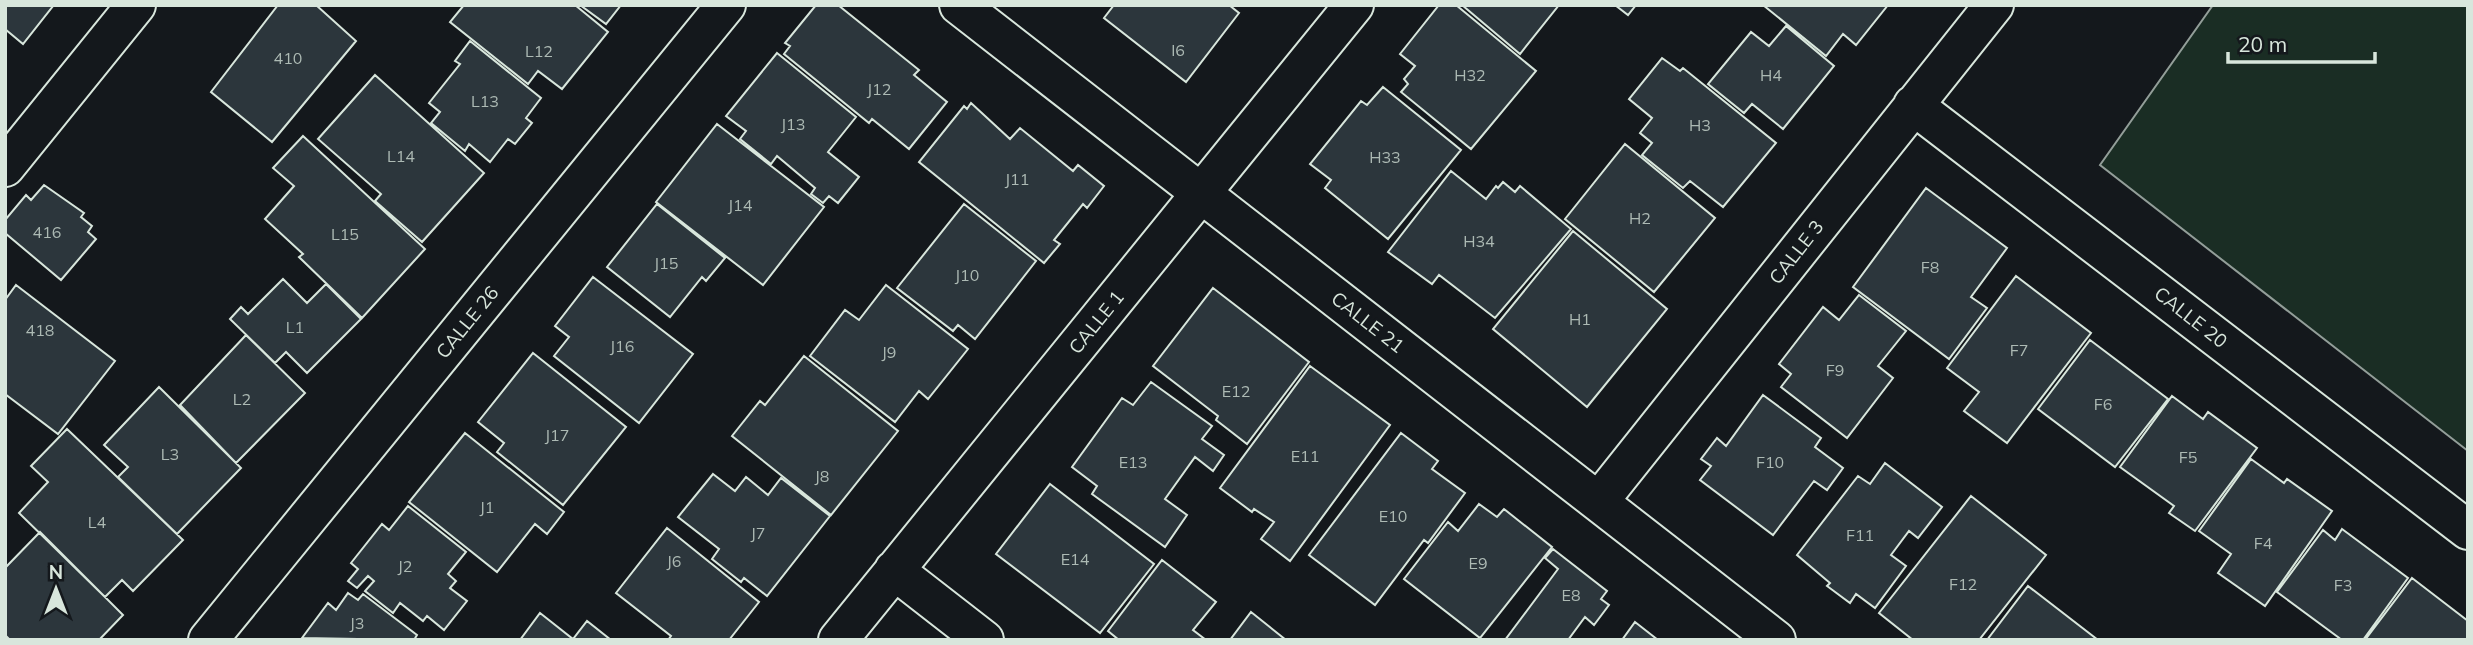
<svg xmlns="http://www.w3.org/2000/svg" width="2473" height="645" viewBox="0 0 2473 645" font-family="Mulish,sans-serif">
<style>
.green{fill:#1a2d24;stroke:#939e99;stroke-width:2}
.building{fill:#2c363c;stroke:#d8e6dc;stroke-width:2}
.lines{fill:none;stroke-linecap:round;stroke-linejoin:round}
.minor-casing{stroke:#d8e6dc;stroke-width:42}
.tertiary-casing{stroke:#d8e6dc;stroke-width:42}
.minor{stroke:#14181c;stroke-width:38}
.tertiary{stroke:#14181c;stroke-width:38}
.labels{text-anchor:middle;stroke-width:5;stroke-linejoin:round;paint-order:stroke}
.number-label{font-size:16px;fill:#adbab4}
.street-label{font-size:19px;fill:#d8e6dc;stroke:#14181c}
</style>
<rect width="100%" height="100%" fill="#14181c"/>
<!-- green -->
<path class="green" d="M2213 5H2468V451L2100 165Z"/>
<!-- building -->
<path class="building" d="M5 5H52L53 6 23 44 5 29Z
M278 5H316L356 41 272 142 211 92Z
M464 5H575L608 32 562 89 538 71 528 84 450 22Z
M580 5H621L606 24Z
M816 5H838L919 70 914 75 947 102 909 149 872 119 869 123 784 54 790 46 785 43Z
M1114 5H1229L1239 13 1186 82 1104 18Z
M1439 5H1456L1536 71 1471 149 1401 92 1408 84 1404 79 1415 66 1400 54Z
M1462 5H1559L1520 54Z
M1615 5H1636L1628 15Z
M1763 5H1888L1856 45 1843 34 1826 56Z
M1786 26 1834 66 1783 129 1752 104 1744 113 1708 84 1751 32 1769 46Z
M470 41 541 98 526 118 532 123 515 144 508 139 490 162 469 144 465 151 431 123 440 112 429 103 460 64 455 61Z
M777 53 856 117 828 152 859 177 838 203 829 196 823 203 811 194 815 188 777 156 771 164 740 139 746 131 726 116Z
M1662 58 1680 71 1683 68 1776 143 1723 207 1690 181 1683 188 1642 155 1652 143 1640 133 1652 118 1629 99Z
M375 75 484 173 422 242 375 201 381 194 318 139Z
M1383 87 1461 150 1388 239 1325 188 1331 180 1310 164 1361 101 1367 105Z
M971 103 1010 139 1020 128 1073 171 1078 165 1104 186 1087 208 1083 204 1054 240 1060 244 1044 263 919 162 964 106 967 109Z
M717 124 824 207 763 285 656 202Z
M303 136 425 249 362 318 299 257 303 254 265 219 294 186 273 168Z
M1625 144 1715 218 1654 292 1565 219Z
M1451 171 1486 199 1496 186 1498 188 1503 182 1515 192 1520 186 1571 229 1495 318 1439 275 1432 284 1388 252Z
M44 185 84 213 81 217 92 226 88 232 96 239 61 280 5 233V220L26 195 31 200Z
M1926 188 2007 248 1971 297 1987 308 1949 359 1853 287Z
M657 204 725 258 706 281 702 277 670 317 607 267Z
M964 204 1036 261 975 339 958 325 953 331 897 288Z
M1573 231 1667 309 1587 407 1493 329Z
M2016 276 2091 333 2007 443 1964 411 1979 392 1947 368Z
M593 277 693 354 639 423 554 356 569 337 555 326Z
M283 279 307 303 326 284 361 319 307 373 286 352 275 363 230 319 241 307 248 314Z
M16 285 115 361 58 434 5 394V300Z
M886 285 968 349 928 399 919 391 895 422 810 356 845 310 859 320Z
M1213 288 1309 362 1247 444 1216 420 1218 416 1153 366Z
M1859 295 1906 331 1878 366 1893 378 1847 438 1781 387 1791 374 1779 364 1823 307 1839 320Z
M246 335 305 393 236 463 180 405Z
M2090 340 2168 399 2115 467 2038 409Z
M533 353 626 427 563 505 497 452 504 443 478 422Z
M804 356 898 431 831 515 732 436 760 401 765 405Z
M1310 366 1390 425 1290 561 1261 539 1274 522 1254 509 1252 512 1220 488Z
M1151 382 1212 426 1202 439 1224 455 1213 471 1195 457 1165 499 1187 515 1165 547 1092 494 1097 486 1072 467 1122 398 1133 405Z
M159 387 241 468 177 534 118 477 128 467 104 445Z
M1763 395 1821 438 1815 447 1843 468 1827 490 1814 481 1773 535 1700 480 1711 466 1701 459 1717 438 1726 446Z
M2172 396 2203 419 2208 412 2257 448 2195 531 2169 513 2174 506 2120 467Z
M67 429 183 540 133 591 122 580 105 597 19 513 48 482 31 466Z
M465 433 564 512 547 534 535 524 497 572 409 502Z
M1401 433 1438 461 1432 469 1465 493 1428 543 1424 540 1375 605 1309 555Z
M2251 459 2284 483 2287 479 2332 511 2265 606 2218 573 2231 554 2199 531Z
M1885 463 1942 507 1918 538 1909 531 1891 555 1906 566 1875 608 1856 594 1850 603 1827 586 1830 583 1797 555 1858 476 1870 484Z
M713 474 735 491 746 477 768 495 781 478 830 516 767 596 744 578 741 582 712 559 719 549 678 517Z
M1050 484 1154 564 1100 633 996 554Z
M1971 496 2046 555 1979 640H1913L1879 613Z
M1479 504 1497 517 1504 509 1552 547 1480 638 1404 579 1448 522 1458 531Z
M408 506 466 552 448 574 456 581 450 588 467 601 444 630 427 616 423 621 400 603 393 613 365 591 374 581 368 576 357 588 348 581 358 569 351 563 382 524 389 530Z
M667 528 759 602 729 640H668L671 636 616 593Z
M2342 529 2408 578 2363 640H2342L2277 592 2323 530 2335 540Z
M40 532 123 615 99 640H10L5 635V568Z
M1553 549 1607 591 1601 599 1609 605 1594 625 1585 617 1568 640H1505L1558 569 1545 558Z
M1162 560 1216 602 1193 630 1206 640H1119L1108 631Z
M2412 578 2468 621V640H2365Z
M2028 586 2098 640H1987Z
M348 593 358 600 363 594 417 635 414 640 302 638 328 603 336 610Z
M1251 612 1286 640H1230Z
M540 613 573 639 587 621 611 640H520Z
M1635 622 1658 640H1622Z"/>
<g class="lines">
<defs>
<path id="minor" d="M959 5 1776 640
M1913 105 2468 530
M1599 501 1994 5
M894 570 984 640
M208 640 726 5
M838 640 1354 5"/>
<path id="tertiary" d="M5 167 136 5"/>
</defs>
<!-- minor casing -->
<use href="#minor" class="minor-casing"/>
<!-- tertiary casing -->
<use href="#tertiary" class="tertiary-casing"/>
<!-- minor -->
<use href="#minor" class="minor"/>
<!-- tertiary -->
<use href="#tertiary" class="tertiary"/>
</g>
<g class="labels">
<!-- number labels -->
<g class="number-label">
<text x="1178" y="56">I6</text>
<text x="539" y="57">L12</text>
<text x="288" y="64">410</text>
<text x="1470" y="81">H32</text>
<text x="1771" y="81">H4</text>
<text x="879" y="95">J12</text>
<text x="485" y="107">L13</text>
<text x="793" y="130">J13</text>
<text x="1700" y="131">H3</text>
<text x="401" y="162">L14</text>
<text x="1385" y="163">H33</text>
<text x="1017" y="185">J11</text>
<text x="740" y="211">J14</text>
<text x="1640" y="224">H2</text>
<text x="47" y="238">416</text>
<text x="345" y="240">L15</text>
<text x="1479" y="247">H34</text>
<text x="666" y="269">J15</text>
<text x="1930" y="273">F8</text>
<text x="967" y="281">J10</text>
<text x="1580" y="325">H1</text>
<text x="295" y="333">L1</text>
<text x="40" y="336">418</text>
<text x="622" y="352">J16</text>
<text x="2019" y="356">F7</text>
<text x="889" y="358">J9</text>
<text x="1835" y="376">F9</text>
<text x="1236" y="397">E12</text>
<text x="242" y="405">L2</text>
<text x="2103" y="410">F6</text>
<text x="557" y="441">J17</text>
<text x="170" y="460">L3</text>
<text x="1305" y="462">E11</text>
<text x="2188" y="463">F5</text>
<text x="1133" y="468">E13</text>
<text x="1770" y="468">F10</text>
<text x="822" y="482">J8</text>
<text x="487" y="513">J1</text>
<text x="1393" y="522">E10</text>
<text x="97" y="528">L4</text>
<text x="758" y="539">J7</text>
<text x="1860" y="541">F11</text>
<text x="2263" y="549">F4</text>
<text x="1075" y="565">E14</text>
<text x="674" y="567">J6</text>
<text x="1478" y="569">E9</text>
<text x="405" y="572">J2</text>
<text x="1963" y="590">F12</text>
<text x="2343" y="591">F3</text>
<text x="1571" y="601">E8</text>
<text x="357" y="629">J3</text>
</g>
<!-- street labels -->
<g class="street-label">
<text transform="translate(1796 252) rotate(-52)" y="7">CALLE 3</text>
<text transform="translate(2191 317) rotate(38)" y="7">CALLE 20</text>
<text transform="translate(467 322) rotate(-51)" y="7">CALLE 26</text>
<text transform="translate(1096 322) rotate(-51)" y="7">CALLE 1</text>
<text transform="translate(1368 322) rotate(38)" y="7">CALLE 21</text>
</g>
</g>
<!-- border -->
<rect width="2473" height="645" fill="none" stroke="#d8e6dc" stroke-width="14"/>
<!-- north arrow -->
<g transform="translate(56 589)" stroke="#14181c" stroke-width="5" paint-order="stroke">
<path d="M0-5L12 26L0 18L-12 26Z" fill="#d8e6dc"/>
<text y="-10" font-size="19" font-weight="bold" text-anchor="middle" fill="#d8e6dc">N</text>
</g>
<!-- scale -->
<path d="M2228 52v10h147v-10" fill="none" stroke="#d8e6dc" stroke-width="3.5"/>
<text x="2238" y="52" font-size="21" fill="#d8e6dc" stroke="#14181c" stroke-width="5" paint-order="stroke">20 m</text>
</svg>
